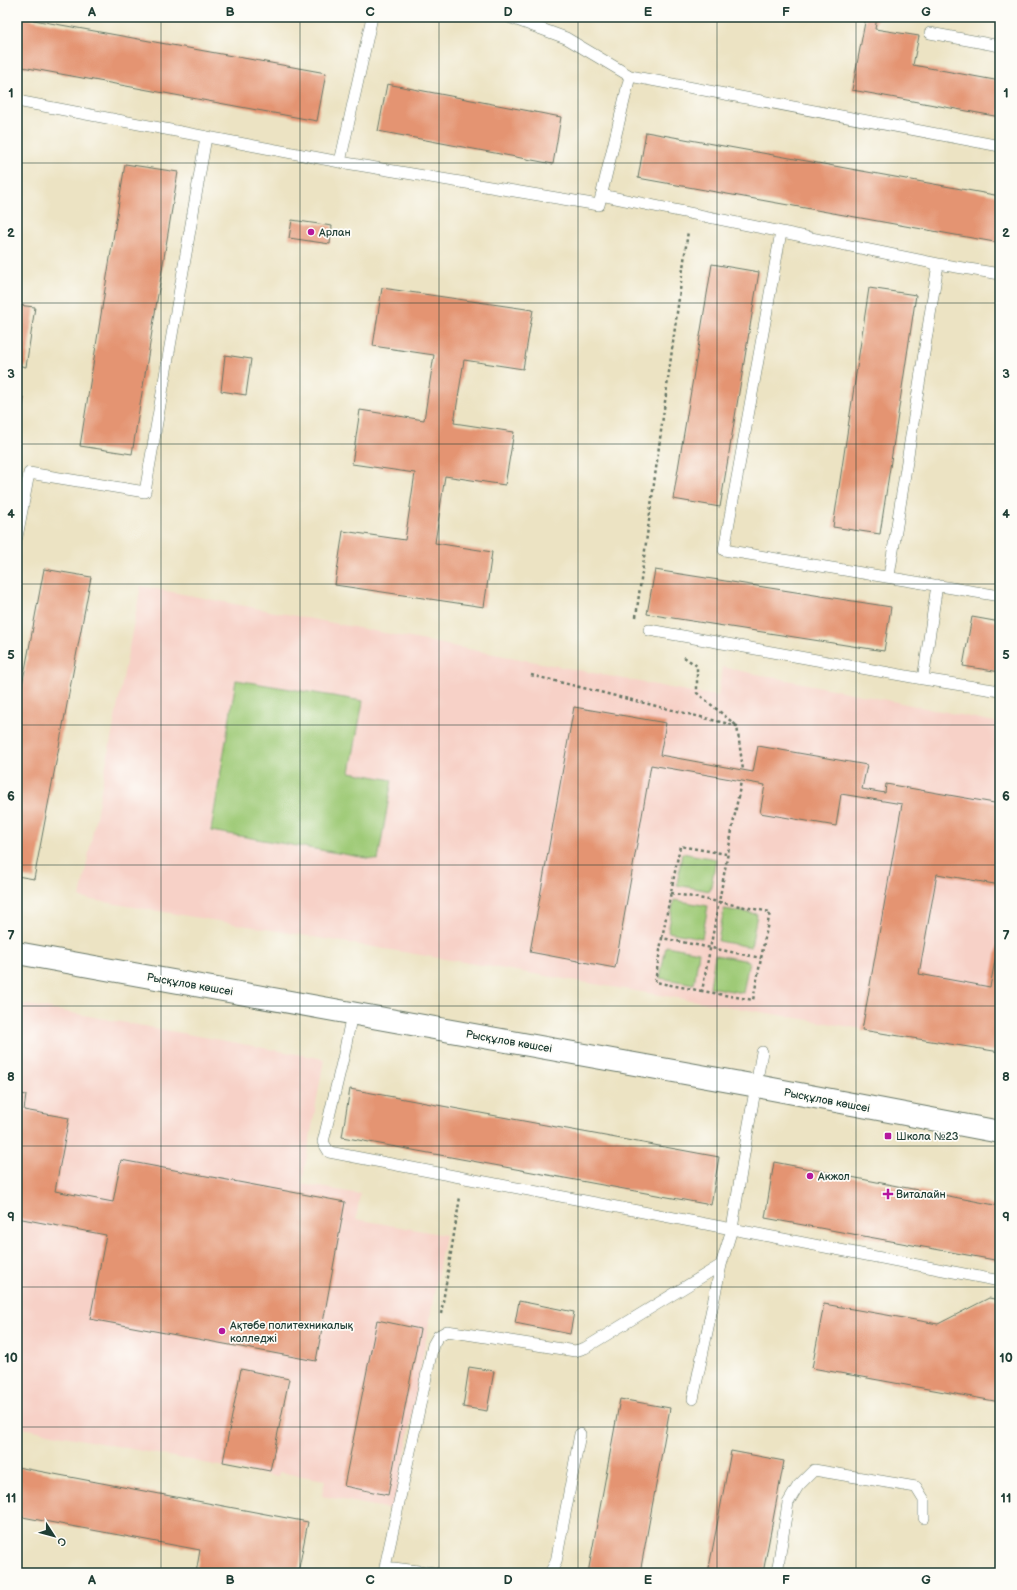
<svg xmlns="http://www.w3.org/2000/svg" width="1017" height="1590" viewBox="0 0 1017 1590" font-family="'Balsamiq Sans',sans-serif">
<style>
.built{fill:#f7d1c7}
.green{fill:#9fca77;stroke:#5f8456}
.building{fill:#e49472}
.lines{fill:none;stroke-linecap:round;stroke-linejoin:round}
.lane-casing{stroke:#677766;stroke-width:12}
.secondary-casing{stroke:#677766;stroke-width:24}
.path{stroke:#677766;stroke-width:2.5;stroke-dasharray:3 3;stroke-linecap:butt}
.lane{stroke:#fff;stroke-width:11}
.secondary{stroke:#fff;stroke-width:22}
.grid{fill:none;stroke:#1f3d34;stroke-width:1;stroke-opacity:0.55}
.poi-dot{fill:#b5179e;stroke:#fdfcf7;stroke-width:1.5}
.labels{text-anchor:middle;stroke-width:3.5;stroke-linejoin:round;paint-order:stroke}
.poi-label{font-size:11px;fill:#1f3d34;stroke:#fdfcf7;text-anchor:start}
.street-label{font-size:11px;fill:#1f3d34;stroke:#fdfcf7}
.neatline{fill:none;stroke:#1f3d34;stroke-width:1.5}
.grid-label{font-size:13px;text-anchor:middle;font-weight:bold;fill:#1f3d34}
</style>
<rect width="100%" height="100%" fill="#fdfcf7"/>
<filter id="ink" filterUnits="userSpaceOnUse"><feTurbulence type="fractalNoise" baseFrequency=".025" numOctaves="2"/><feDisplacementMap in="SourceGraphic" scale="8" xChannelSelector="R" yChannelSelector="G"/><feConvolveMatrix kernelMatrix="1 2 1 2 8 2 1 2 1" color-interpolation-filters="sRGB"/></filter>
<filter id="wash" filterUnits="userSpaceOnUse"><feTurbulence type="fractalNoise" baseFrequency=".012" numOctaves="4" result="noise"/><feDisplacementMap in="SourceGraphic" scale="16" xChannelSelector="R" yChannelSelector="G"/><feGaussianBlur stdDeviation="0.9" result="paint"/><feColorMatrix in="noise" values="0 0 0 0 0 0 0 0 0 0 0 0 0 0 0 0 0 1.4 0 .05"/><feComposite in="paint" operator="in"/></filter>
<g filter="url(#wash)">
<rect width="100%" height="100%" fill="#ece3c3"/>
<!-- built -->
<path class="built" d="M141 586 697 693 718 696 722 667 1000 723V1052L80 898Z
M17 1003 324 1059 302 1184 360 1194 356 1219 445 1235 395 1510 322 1496 325 1480 279 1472 278 1477 17 1427Z"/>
<!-- green -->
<path class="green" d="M236 680 363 701 350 772 392 780 378 860 211 831Z
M682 853 716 859 710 891 677 885Z
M674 900 708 906 702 938 668 932Z
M724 909 757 914 751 947 718 941Z
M666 946 699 952 694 984 660 978Z
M715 955 749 961 743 993 710 987Z"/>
<g id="blocks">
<!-- building -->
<path class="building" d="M17 17 326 73 317 121 17 66Z
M866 17H877L875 29 919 36 913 65 1000 81V117L852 90Z
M387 84 561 117 553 164 378 131Z
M646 132 1000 196V243L638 178Z
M125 164 178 172 132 454 80 446Z
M292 220 332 226 330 244 289 238Z
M712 264 759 272 720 507 673 499Z
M382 288 533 310 523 369 464 360 454 423 514 432 505 485 445 476 435 543 492 552 484 607 335 585 343 531 405 540 415 473 352 464 360 410 424 420 434 355 373 346Z
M869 288 916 295 880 534 833 527Z
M17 305 35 307 26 367 17 365Z
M225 355 251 359 246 395 221 391Z
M17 397 24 398 18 437H17Z
M44 569 91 577 34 879 17 876V712Z
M655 570 891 607 884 651 647 614Z
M972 617 1000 622V672L963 666Z
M574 707 666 723 660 755 753 772 758 746 867 765 862 789 885 793 886 784 1000 804V885L937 874 919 974 990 987 1000 934V1052L862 1030 902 804 841 794 836 826 760 813 765 785 651 765 615 968 530 952Z
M350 1089 719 1157 711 1205 342 1137Z
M17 1093 26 1095 24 1110 69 1118 55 1191 113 1202 121 1160 345 1202 316 1361 90 1319 106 1235 17 1218Z
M774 1162 1000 1206V1261L765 1218Z
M989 1298 1000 1300V1402L812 1368 824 1304 938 1324Z
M519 1301 574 1312 570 1334 515 1323Z
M377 1320 420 1329 388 1495 344 1486Z
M469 1367 494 1371 487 1411 463 1407Z
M241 1369 289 1379 270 1471 223 1462Z
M620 1399 670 1408 640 1573H588Z
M731 1451 784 1461 763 1573H708Z
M17 1467 308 1522 298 1573H196L200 1550 17 1516Z"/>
</g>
</g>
<g filter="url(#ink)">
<use href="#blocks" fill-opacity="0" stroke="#677766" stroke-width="1"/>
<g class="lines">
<defs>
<path id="lane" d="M509 17 566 38 630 76 1000 146
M930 33 1000 46
M17 101 340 162 372 17
M340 162 599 205 630 76
M601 195 938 264
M781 232 724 550 1000 596
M17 537 29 473 145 492 206 137
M889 576 938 264 1000 274
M937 585 923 679 1000 691
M649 630 923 679
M352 1013 344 1054 323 1142 329 1152 732 1229 747 1135 762 1052
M693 1399 721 1265 732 1229 1000 1281
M385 1567 433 1345 438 1336 447 1331 575 1351 585 1348 721 1265
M384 1573 385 1567 435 1573
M550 1573 556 1562 580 1434
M777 1573 788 1503 798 1486 814 1470 916 1487 924 1500V1518"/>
<path id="secondary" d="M17 953 757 1086 1000 1132"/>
</defs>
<!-- lane casing -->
<use href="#lane" class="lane-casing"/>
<!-- secondary casing -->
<use href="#secondary" class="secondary-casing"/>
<!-- path -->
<path class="path" d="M636 617 688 231
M684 657 697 666V693L737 726
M531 675 737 726 743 770
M671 893 719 902 702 991 753 1000 770 912 719 902 741 781
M662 938 680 846 726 854
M702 991 655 982 662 938 761 958
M441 1314 460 1197"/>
<!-- lane -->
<use href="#lane" class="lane"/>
<!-- secondary -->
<use href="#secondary" class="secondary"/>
</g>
</g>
<!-- grid -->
<path class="grid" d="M161 17V1573M300 17V1573M439 17V1573M578 17V1573M717 17V1573M856 17V1573M17 163H1000M17 303H1000M17 444H1000M17 584H1000M17 725H1000M17 865H1000M17 1006H1000M17 1146H1000M17 1287H1000M17 1427H1000"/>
<!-- markers -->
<g class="poi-dot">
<circle cx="311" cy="232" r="4"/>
<rect x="884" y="1132" width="8" height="8" rx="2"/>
<circle cx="810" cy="1176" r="4"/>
<path d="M886 1188h4v4h4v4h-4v4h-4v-4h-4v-4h4z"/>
<circle cx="222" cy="1331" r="4"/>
</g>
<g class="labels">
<!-- poi labels -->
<g class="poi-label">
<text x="319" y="236">Арлан</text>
<text x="896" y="1140">Школа №23</text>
<text x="818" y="1180">Акжол</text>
<text x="896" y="1198">Виталайн</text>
<text x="230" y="1329">Ақтөбе политехникалық<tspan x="230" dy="13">колледжі</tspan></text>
</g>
<!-- street labels -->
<g class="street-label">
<text transform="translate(190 984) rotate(10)" y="4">Рысқұлов көшсеі</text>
<text transform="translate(509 1041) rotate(10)" y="4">Рысқұлов көшсеі</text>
<text transform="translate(827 1100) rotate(11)" y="4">Рысқұлов көшсеі</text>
</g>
</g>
<!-- margin -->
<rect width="1017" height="1590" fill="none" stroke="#fdfcf7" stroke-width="44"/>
<!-- north arrow -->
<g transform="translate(54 1536) rotate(126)" stroke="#fdfcf7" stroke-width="3" paint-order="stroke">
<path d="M0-3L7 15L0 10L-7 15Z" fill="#1f3d34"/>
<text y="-6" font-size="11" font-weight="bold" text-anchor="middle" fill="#1f3d34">С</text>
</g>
<rect x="22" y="22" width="973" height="1546" class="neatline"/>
<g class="grid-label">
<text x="92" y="16">A</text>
<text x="230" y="16">B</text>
<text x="370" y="16">C</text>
<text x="508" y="16">D</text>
<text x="648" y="16">E</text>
<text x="786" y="16">F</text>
<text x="926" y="16">G</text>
<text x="11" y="97">1</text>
<text x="1006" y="97">1</text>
<text x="11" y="237">2</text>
<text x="1006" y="237">2</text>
<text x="11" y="378">3</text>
<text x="1006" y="378">3</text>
<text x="11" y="518">4</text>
<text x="1006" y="518">4</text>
<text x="11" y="659">5</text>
<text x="1006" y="659">5</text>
<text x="11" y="800">6</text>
<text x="1006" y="800">6</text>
<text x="11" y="940">7</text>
<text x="1006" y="940">7</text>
<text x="11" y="1081">8</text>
<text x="1006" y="1081">8</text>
<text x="11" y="1221">9</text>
<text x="1006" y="1221">9</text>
<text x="11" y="1362">10</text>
<text x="1006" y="1362">10</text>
<text x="11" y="1502">11</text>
<text x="1006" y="1502">11</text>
<text x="92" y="1584">A</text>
<text x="230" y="1584">B</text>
<text x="370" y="1584">C</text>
<text x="508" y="1584">D</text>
<text x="648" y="1584">E</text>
<text x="786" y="1584">F</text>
<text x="926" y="1584">G</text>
</g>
</svg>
